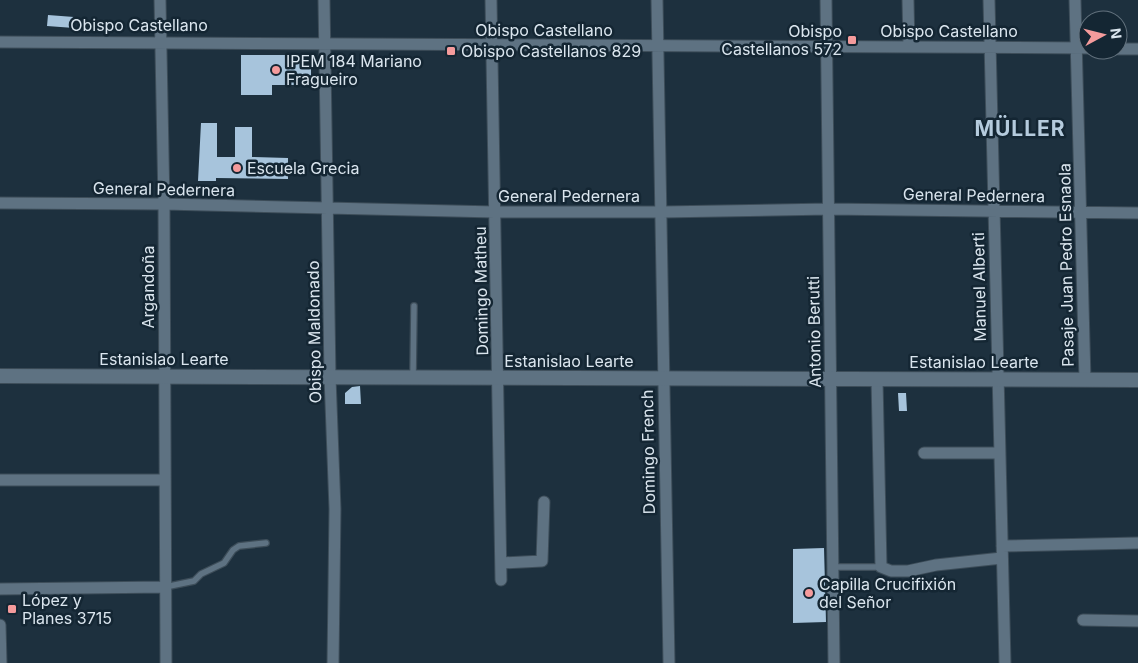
<svg xmlns="http://www.w3.org/2000/svg" width="1138" height="663" viewBox="0 0 1138 663" font-family="Inter,sans-serif">
<style>
.building{fill:#a7c4dc}
.lines{fill:none;stroke-linecap:round;stroke-linejoin:round}
.service-casing{stroke:#3d4d59;stroke-width:8}
.minor-casing{stroke:#3d4d59;stroke-width:13}
.tertiary-casing{stroke:#3d4d59;stroke-width:16}
.service{stroke:#5e7282;stroke-width:5.5}
.minor{stroke:#5e7282;stroke-width:11}
.tertiary{stroke:#5e7282;stroke-width:14}
.poi-dot{fill:#f59b9c;stroke:#142633;stroke-width:2}
.labels{text-anchor:middle;stroke-width:5;stroke-linejoin:round;paint-order:stroke}
.street-label{font-size:16px;fill:#dae5ee;stroke:#142633}
.poi-label{font-size:16px;fill:#dae5ee;stroke:#142633;text-anchor:start}
.district-label{font-size:21px;font-weight:bold;letter-spacing:1px;fill:#b5cbdd;stroke:#142633}
</style>
<rect width="100%" height="100%" fill="#1d303e"/>
<!-- building -->
<path class="building" d="M48 15 74 17V28L47 26Z
M241 55H311V85H272V95H241Z
M201 123H217V157H235V127H252V157L288 158V179L216 178V181H198Z
M360 386 361 404H345V393L352 387Z
M898 393H906L907 411H899Z
M824 548 826 622 793 623V549Z"/>
<g class="lines">
<defs>
<path id="service" d="M413 377 414 306
M832 567H881
M165 587 194 581 201 574 224 563 233 550 239 546 266 543"/>
<path id="minor" d="M160 0 164 204 166 663
M324 0 330 377 335 509 333 663
M491 0 501 580
M657 0 669 663
M826 0 834 663
M908 0 909 47
M989 0 1005 663
M1075 0 1085 380
M0 42 1088 48
M1118 49H1138
M0 203 164 204 495 212H662L829 209 1138 213
M877 379 881 567 891 571H908L936 565 1002 558
M924 453H1000
M0 480H164
M1002 546 1138 543
M501 563 542 561 544 502
M0 589 165 587
M1083 620 1138 621
M0 625 1 663"/>
<path id="tertiary" d="M0 376 1138 380"/>
</defs>
<!-- service casing -->
<use href="#service" class="service-casing"/>
<!-- minor casing -->
<use href="#minor" class="minor-casing"/>
<!-- tertiary casing -->
<use href="#tertiary" class="tertiary-casing"/>
<!-- service -->
<use href="#service" class="service"/>
<!-- minor -->
<use href="#minor" class="minor"/>
<!-- tertiary -->
<use href="#tertiary" class="tertiary"/>
</g>
<!-- markers -->
<g class="poi-dot">
<rect x="847" y="35" width="10" height="10" rx="2.5"/>
<rect x="446" y="46" width="10" height="10" rx="2.5"/>
<circle cx="276" cy="70" r="5"/>
<circle cx="237" cy="168" r="5"/>
<circle cx="809" cy="593" r="5"/>
<rect x="7" y="604" width="10" height="10" rx="2.5"/>
</g>
<g class="labels">
<!-- street labels -->
<g class="street-label">
<text x="139" y="31">Obispo Castellano</text>
<text x="544" y="36">Obispo Castellano</text>
<text x="949" y="37">Obispo Castellano</text>
<text transform="translate(164 189) rotate(1)" y="6">General Pedernera</text>
<text transform="translate(974 195) rotate(1)" y="6">General Pedernera</text>
<text x="569" y="202">General Pedernera</text>
<text transform="translate(1066 265) rotate(-91)" y="6">Pasaje Juan Pedro Esnaola</text>
<text transform="translate(148 287) rotate(-90)" y="6">Argandoña</text>
<text transform="translate(979 287) rotate(-91)" y="6">Manuel Alberti</text>
<text transform="translate(481 291) rotate(-91)" y="6">Domingo Matheu</text>
<text transform="translate(314 332) rotate(-91)" y="6">Obispo Maldonado</text>
<text transform="translate(814 332) rotate(-91)" y="6">Antonio Berutti</text>
<text x="164" y="365">Estanislao Learte</text>
<text x="569" y="367">Estanislao Learte</text>
<text x="974" y="368">Estanislao Learte</text>
<text transform="translate(648 452) rotate(-91)" y="6">Domingo French</text>
</g>
<!-- poi labels -->
<g class="poi-label">
<text x="842" y="37" text-anchor="end">Obispo<tspan x="842" dy="18">Castellanos 572</tspan></text>
<text x="461" y="57">Obispo Castellanos 829</text>
<text x="286" y="67">IPEM 184 Mariano<tspan x="286" dy="18">Fragueiro</tspan></text>
<text x="247" y="174">Escuela Grecia</text>
<text x="819" y="590">Capilla Crucifixión<tspan x="819" dy="18">del Señor</tspan></text>
<text x="22" y="606">López y<tspan x="22" dy="18">Planes 3715</tspan></text>
</g>
<!-- district labels -->
<g class="district-label">
<text x="1020" y="136">MÜLLER</text>
</g>
</g>
<!-- north arrow -->
<g transform="translate(1103 35) rotate(83)"><circle r="24" fill="#142633" stroke="#63727e"/>
<path d="M0-4L9 19L0 12L-9 19Z" fill="#f59b9c"/>
<text y="-8" font-size="14" font-weight="bold" text-anchor="middle" fill="#dae5ee">N</text>
</g>
</svg>
